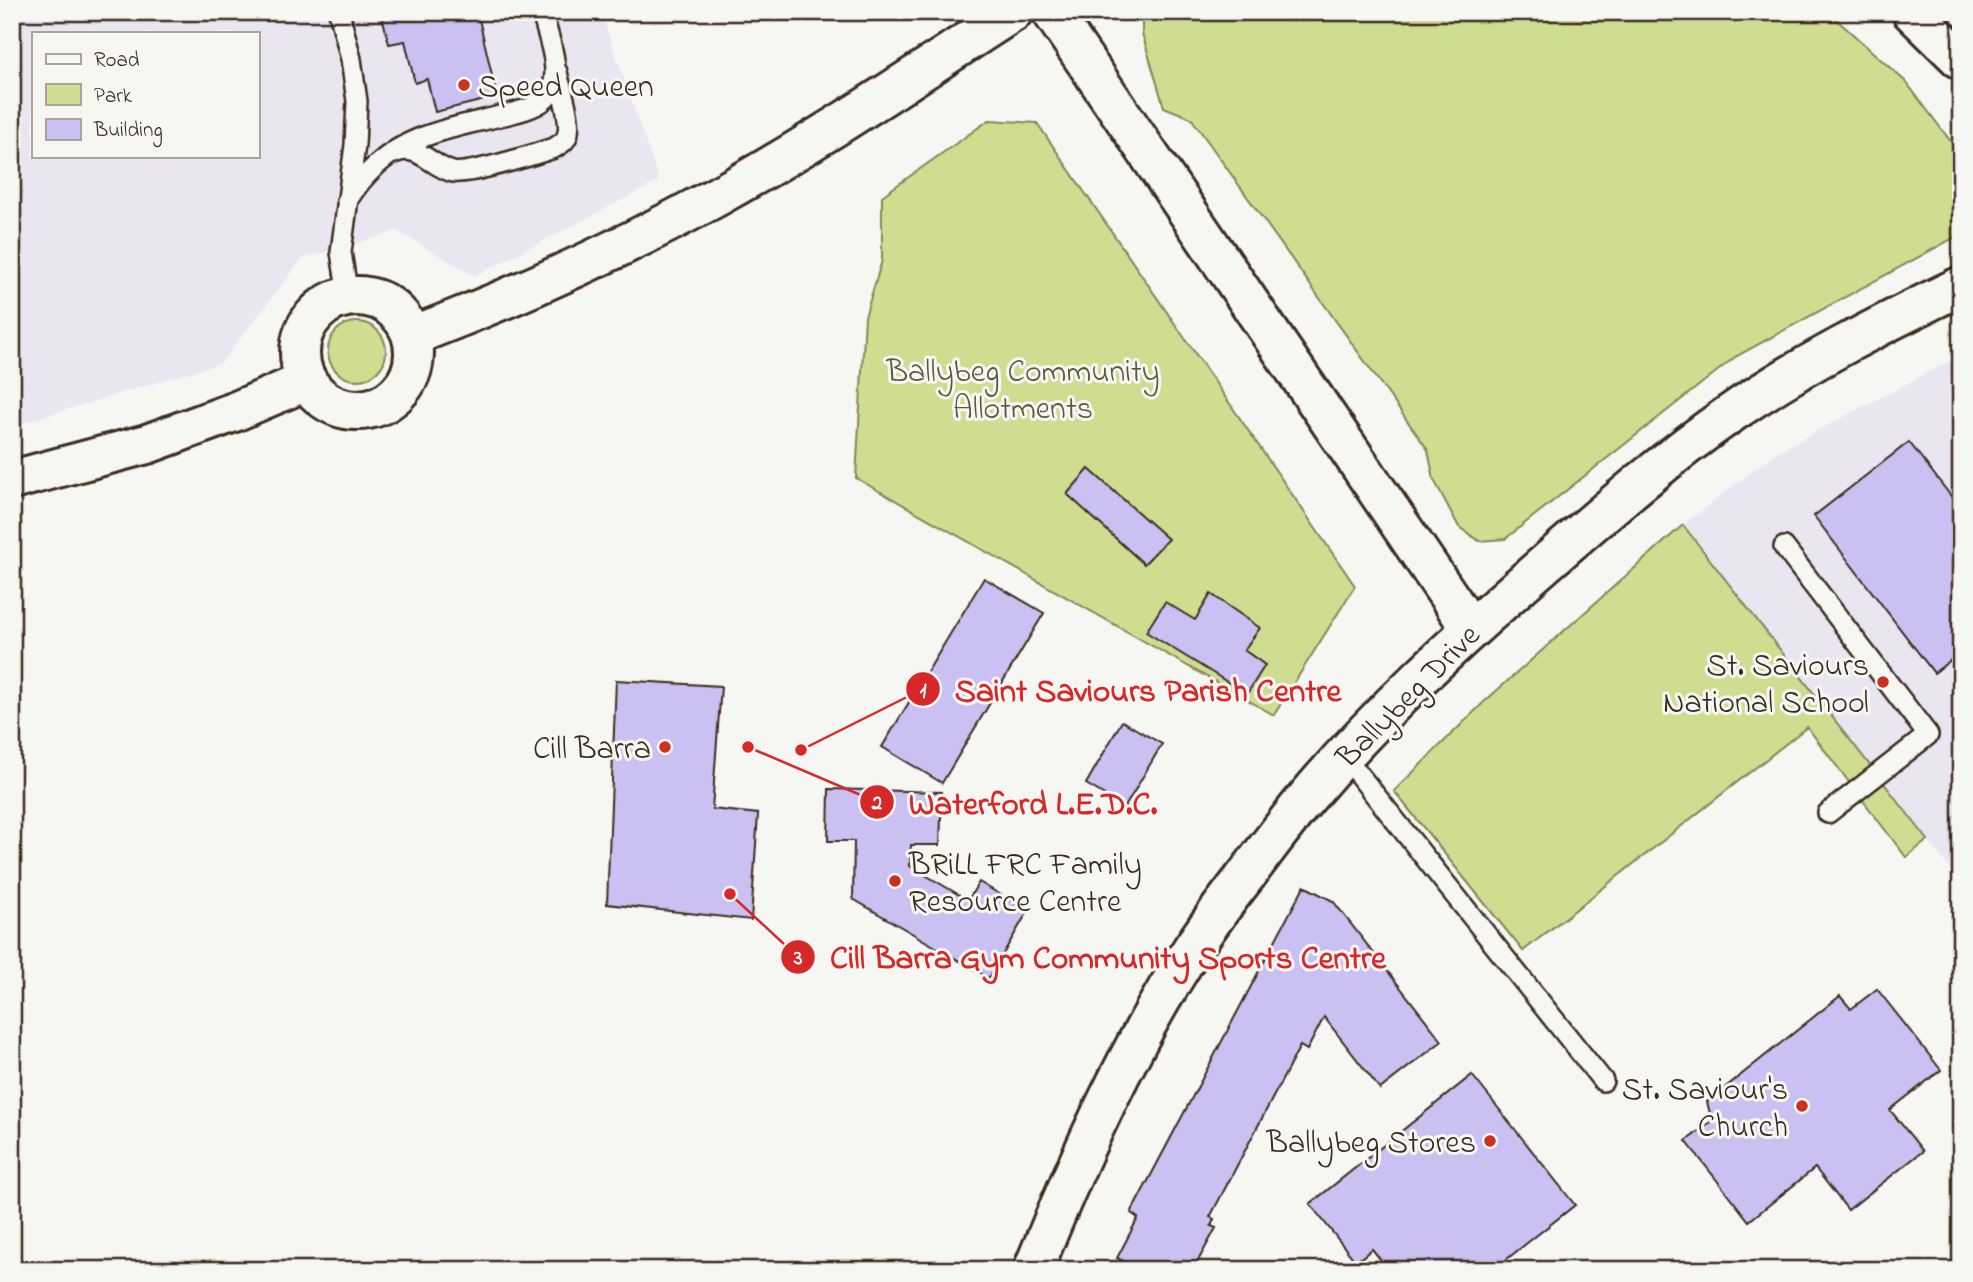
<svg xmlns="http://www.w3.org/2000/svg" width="1973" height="1282" viewBox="0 0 1973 1282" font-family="'Indie Flower',sans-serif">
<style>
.built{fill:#e9e6f2;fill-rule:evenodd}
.green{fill:#cfdd91;stroke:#858458;stroke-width:2}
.building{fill:#cbc0f2;stroke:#3b2a1e;stroke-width:2}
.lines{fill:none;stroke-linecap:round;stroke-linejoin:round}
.service-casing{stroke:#3b2a1e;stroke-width:24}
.tertiary-casing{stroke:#3b2a1e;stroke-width:44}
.service{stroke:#f6f6f2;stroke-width:19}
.tertiary{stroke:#f6f6f2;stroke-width:38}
.poi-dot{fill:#c8321e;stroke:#f6f6f2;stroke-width:2.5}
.labels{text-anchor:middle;stroke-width:6;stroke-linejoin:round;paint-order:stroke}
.poi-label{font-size:32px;fill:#3b2a1e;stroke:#f6f6f2;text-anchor:end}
.park-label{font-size:32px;fill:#60573b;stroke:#f6f6f2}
.street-label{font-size:32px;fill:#3b2a1e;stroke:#f6f6f2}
.leader{fill:none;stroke:#d62828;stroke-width:2.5}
.callout-dot{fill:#d62828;stroke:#f6f6f2;stroke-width:2.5}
.mark-label{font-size:21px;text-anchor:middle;font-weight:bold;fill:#fff}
.callout-label{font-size:33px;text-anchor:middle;font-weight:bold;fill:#d62828;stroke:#f6f6f2;stroke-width:6;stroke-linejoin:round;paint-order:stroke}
</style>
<rect width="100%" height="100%" fill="#f6f6f2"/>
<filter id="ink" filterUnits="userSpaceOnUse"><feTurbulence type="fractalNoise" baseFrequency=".0143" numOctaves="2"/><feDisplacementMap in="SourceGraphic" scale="14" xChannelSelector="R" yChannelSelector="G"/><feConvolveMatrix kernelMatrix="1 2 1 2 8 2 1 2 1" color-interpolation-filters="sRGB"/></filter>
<g filter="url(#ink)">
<!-- built -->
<path class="built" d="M12 12H601L659 181 475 276 397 231 302 259 221 363 12 426ZM33 33H257V156H33Z
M1961 355V883L1683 525 1777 452Z"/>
<!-- green -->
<path class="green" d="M1142 12H1828L1906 82 1961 155V234L1735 357 1505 539 1479 541 1459 527 1434 480 1428 450 1191 118 1164 107 1142 33Z
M989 120 1037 123 1355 586 1274 715 856 478 865 317 882 260V196Z
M328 351a29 29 0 1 1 58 0a29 29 0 1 1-58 0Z
M1683 525 1928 840 1906 857 1807 727 1523 951 1394 791 1484 702Z"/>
<!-- building -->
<path class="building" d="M381 12H507L479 19 497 97 435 112 427 79 415 83 405 41 389 44Z
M1909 442 1961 509V652L1934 673 1814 516Z
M1089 469 1168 539 1144 564 1067 494Z
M984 578 1044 613 942 783 882 747Z
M1211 594 1260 628 1244 650 1265 665 1247 694 1146 632 1165 602 1195 620Z
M616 680 721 686 712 809 758 814 751 920 607 904Z
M1122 721 1162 744 1125 807 1086 784Z
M829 789 942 792 940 845H911L910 866 968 900 979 882 1028 911 989 978 853 899 854 841H828Z
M1304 886 1333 901 1442 1041 1380 1089 1324 1017 1307 1050 1300 1046 1210 1217 1214 1219 1211 1226 1216 1228 1193 1270H1144L1135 1267 1117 1258 1138 1218 1131 1213Z
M1877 989 1941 1070 1890 1110 1923 1151 1848 1210 1815 1168 1749 1221 1686 1141 1712 1121 1707 1102 1840 996 1851 1009Z
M1472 1075 1575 1205 1493 1270H1412L1409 1266 1405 1270H1389L1372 1249 1356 1262 1310 1204Z"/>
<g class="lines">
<defs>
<path id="service" d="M339 12 351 59 357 101 355 145 341 252 348 296
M394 153C418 142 431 167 453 172 468 175 536 154 554 148 559 145 565 142 567 136 573 122 560 87 557 72
M347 201C363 174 388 151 418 139 444 128 473 123 500 116 512 113 525 111 536 105 542 102 548 97 551 91 562 68 547 35 542 12
M1784 547 1928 735 1828 813
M1344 756 1603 1081"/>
<path id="tertiary" d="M1052 12 1471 629
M1912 12 1961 60
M300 353a57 57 0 1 1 114 0a57 57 0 1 1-114 0Z
M412 336C517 296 618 251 716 197 818 141 915 75 1013 12
M12 480 147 444 234 412 306 381
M1033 1270C1078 1159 1128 1047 1194 946 1211 921 1229 897 1248 873 1266 849 1284 825 1303 802 1376 714 1461 637 1546 563 1606 511 1665 459 1730 414 1802 364 1882 324 1961 286"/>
</defs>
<!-- service casing -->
<use href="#service" class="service-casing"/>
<!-- tertiary casing -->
<use href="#tertiary" class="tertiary-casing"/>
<!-- service -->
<use href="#service" class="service"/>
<!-- tertiary -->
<use href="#tertiary" class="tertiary"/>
</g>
</g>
<!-- markers -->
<g class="poi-dot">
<circle cx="464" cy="85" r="7"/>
<circle cx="1883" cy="682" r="7"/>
<circle cx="665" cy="747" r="7"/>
<circle cx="895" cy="881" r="7"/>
<circle cx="1802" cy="1106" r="7"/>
<circle cx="1490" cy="1141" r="7"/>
</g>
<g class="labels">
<!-- poi labels -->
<g class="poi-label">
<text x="478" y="96" text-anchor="start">Speed Queen</text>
<text x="1869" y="675">St. Saviours<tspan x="1869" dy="37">National School</tspan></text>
<text x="651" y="758">Cill Barra</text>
<text x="909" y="874" text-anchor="start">BRiLL FRC Family<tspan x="909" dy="37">Resource Centre</tspan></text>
<text x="1788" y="1099">St. Saviour's<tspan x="1788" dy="37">Church</tspan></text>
<text x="1476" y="1152">Ballybeg Stores</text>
</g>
<!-- park labels -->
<g class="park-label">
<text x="1023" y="381">Ballybeg Community<tspan x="1023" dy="37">Allotments</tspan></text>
</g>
<!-- street labels -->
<g class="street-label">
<text transform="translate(1407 695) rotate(-45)" y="11">Ballybeg Drive</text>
</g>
</g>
<!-- callouts -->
<path class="leader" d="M801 750L923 689M748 747L877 802M730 894L798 957"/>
<g class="callout-dot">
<circle cx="801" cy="750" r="7"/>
<circle cx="748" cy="747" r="7"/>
<circle cx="730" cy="894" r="7"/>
<circle cx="923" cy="689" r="18"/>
<circle cx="877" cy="802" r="18"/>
<circle cx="798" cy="957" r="18"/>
</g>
<g class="mark-label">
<text x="923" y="697">1</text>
<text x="877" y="809">2</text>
<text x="798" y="964">3</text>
</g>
<g class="callout-label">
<text x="1148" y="701">Saint Saviours Parish Centre</text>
<text x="1033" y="814">Waterford L.E.D.C.</text>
<text x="1108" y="968">Cill Barra Gym Community Sports Centre</text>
</g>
<!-- margin -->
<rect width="1973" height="1282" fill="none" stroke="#f6f6f2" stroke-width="42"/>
<rect x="21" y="21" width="1931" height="1240" fill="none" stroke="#3b2a1e" stroke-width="2.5" filter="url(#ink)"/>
<!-- legend -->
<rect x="32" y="32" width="228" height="126" fill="#f6f6f2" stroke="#aba49d" stroke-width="2"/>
<rect x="46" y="54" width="35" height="10" fill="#f6f6f2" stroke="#aba49d" stroke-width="2"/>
<text x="94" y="66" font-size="21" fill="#3b2a1e">Road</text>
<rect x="46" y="84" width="35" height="21" fill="#cfdd91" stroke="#aba49d" stroke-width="2"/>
<text x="94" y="102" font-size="21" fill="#3b2a1e">Park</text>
<rect x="46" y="119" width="35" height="21" fill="#cbc0f2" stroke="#aba49d" stroke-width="2"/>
<text x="94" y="136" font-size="21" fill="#3b2a1e">Building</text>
</svg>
